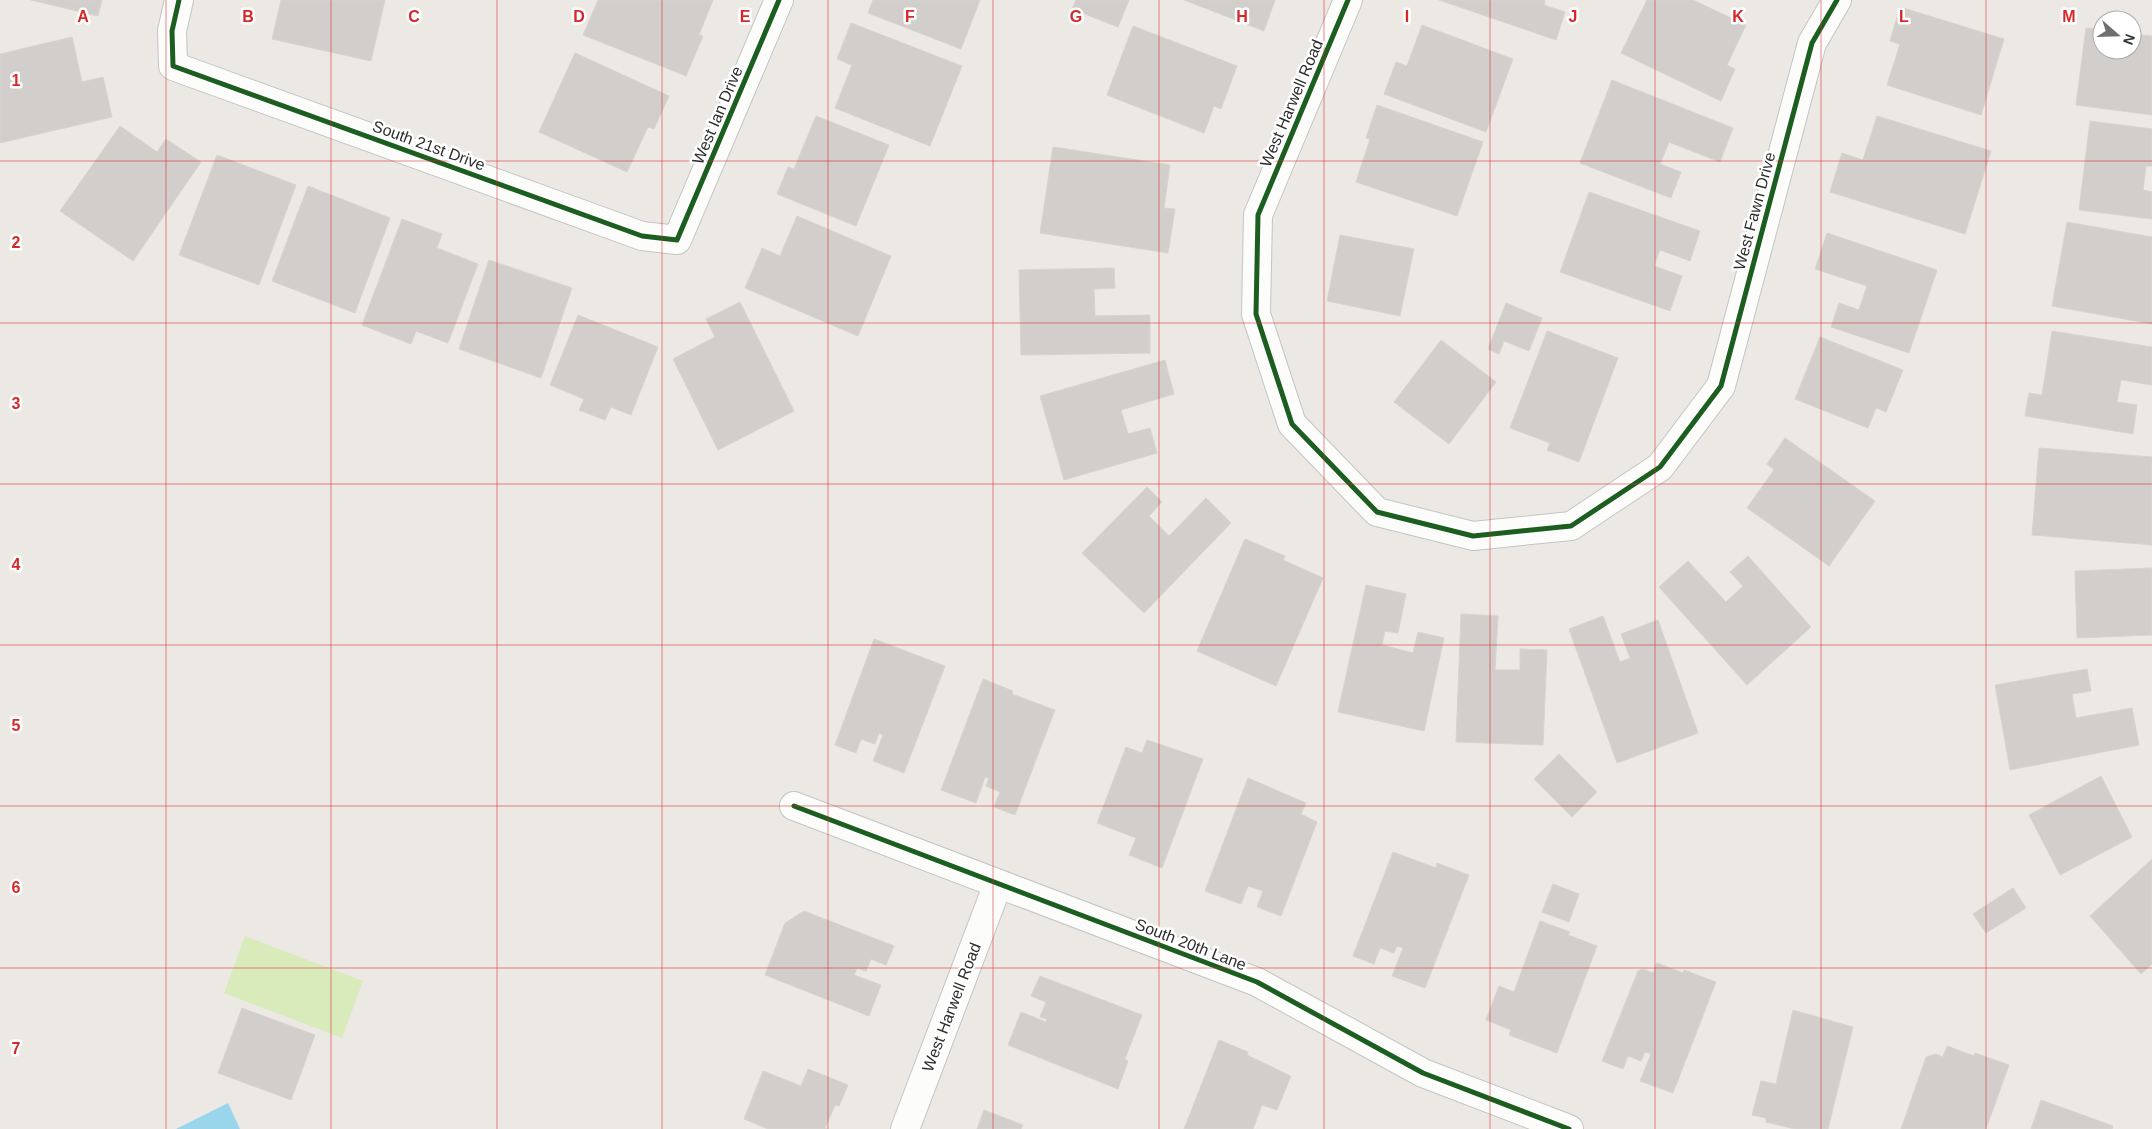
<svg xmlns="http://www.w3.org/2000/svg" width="2152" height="1129" viewBox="0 0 2152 1129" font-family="Arial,sans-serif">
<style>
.pitch{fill:#d9eabb}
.water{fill:#99d6ec}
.building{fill:#d1cecb;stroke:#d7d4d0}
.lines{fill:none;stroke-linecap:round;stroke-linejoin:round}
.minor-casing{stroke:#c5c4c5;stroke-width:30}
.minor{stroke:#fcfcfb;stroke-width:28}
.cycleway-casing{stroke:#fff;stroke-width:8}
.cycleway{stroke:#1b5e20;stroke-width:5}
.grid{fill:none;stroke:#d62828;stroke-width:1;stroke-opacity:0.55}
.labels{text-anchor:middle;stroke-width:5;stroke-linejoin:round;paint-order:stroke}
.street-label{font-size:16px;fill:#2e2e2e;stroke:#fff}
.grid-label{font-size:16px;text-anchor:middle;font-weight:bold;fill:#d62828;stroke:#fff;stroke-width:5;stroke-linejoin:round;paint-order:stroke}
</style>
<rect width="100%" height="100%" fill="#ece8e4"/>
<!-- pitch -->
<path class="pitch" d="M245 936 363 981 342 1038 224 993Z"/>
<!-- water -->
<path class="water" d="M228 1103 240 1129H176Z"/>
<!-- building -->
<path class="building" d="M31 0H102L98 16Z
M281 0H385L371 61 272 39Z
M598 0H713L699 35 703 36 686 76 583 35Z
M873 0H980L961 49 868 13Z
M1076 0H1129L1118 27 1072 9Z
M1184 0H1275L1264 31Z
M1439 0H1545L1544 5 1565 12 1556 40Z
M1647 0H1693L1746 25 1727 65 1735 69 1721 101 1621 53Z
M1900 7 2004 39 1981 115 1887 85 1900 44 1890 41Z
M851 23 962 66 930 146 835 108 852 65 837 59Z
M1422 25 1513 59 1486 132 1384 94 1396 62 1407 66Z
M1133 26 1237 66 1221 109 1214 106 1204 133 1107 95Z
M2086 28 2102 30V50H2132V34L2152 36V115L2076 105Z
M72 37 82 82 103 77 112 117 0 143V54Z
M575 53 669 96 654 129 648 127 627 172 539 132Z
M1612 80 1733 128 1720 162 1669 142 1660 164 1681 172 1671 198 1580 163Z
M1377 105 1483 142 1457 216 1356 182 1370 139 1366 138Z
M816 116 889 145 856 226 777 194 788 167 794 169Z
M1877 116 1991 151 1965 234 1830 192 1842 153 1863 160Z
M2090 121 2152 129V166H2146L2143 190 2152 192V219L2079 210Z
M120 126 157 152 166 139 201 162 133 261 60 211Z
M1053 147 1170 165 1164 208 1175 209 1168 253 1040 233Z
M217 155 296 185 259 285 179 255Z
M308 186 390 218 355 313 272 281Z
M1589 192 1700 231 1690 261 1660 250 1654 266 1682 276 1670 311 1560 272Z
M797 216 891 256 858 336 745 288 762 248 780 256Z
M402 219 442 234 437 248 478 264 448 343 416 331 411 344 362 325Z
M2067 222 2152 237V324L2052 306Z
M1827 233 1937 270 1909 353 1831 327 1839 303 1859 310 1867 286 1815 269Z
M1340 235 1414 249 1400 316 1327 301Z
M489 260 572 288 541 378 459 349Z
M1114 268 1115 288 1094 289 1095 316 1150 315V353L1021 355 1019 270Z
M740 302 794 411 718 450 673 359 715 337 706 319Z
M1506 303 1542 318 1529 351 1504 341 1499 354 1488 349Z
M578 315 658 347 631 415 611 407 605 420 579 410 584 399 550 385Z
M1547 331 1618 358 1579 462 1547 450 1550 443 1510 428Z
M2052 331 2152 347V385L2121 380 2117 402 2137 405 2133 434 2025 416 2029 393 2042 395Z
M1820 337 1903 370 1886 412 1876 408 1868 428 1795 399Z
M1441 340 1496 382 1449 444 1394 402Z
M1165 360 1174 394 1121 410 1128 434 1150 428 1157 453 1064 480 1040 396Z
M1785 438 1875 501 1829 566 1747 508 1774 470 1767 464Z
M2039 448 2152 457V545L2032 535Z
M1147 487 1162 502 1149 516 1169 536 1206 498 1231 523 1144 613 1082 553Z
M1245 539 1285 556 1283 560 1323 578 1276 686 1197 651Z
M1748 556 1811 627 1747 685 1659 587 1688 561 1726 602 1743 586 1730 572Z
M2152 568V635L2077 638 2075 571Z
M1366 585 1406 594 1398 633 1385 631 1382 645 1413 653 1418 632 1444 638 1424 731 1338 712Z
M1461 614 1498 616 1495 670H1520V649L1547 650 1543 745 1456 742Z
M1603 616 1620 662 1630 658 1621 634 1658 620 1698 733 1617 763 1569 629Z
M874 639 945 666 904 773 873 761 883 735 879 733 875 744 861 739 856 753 835 745Z
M2087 669 2091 691 2072 694 2076 718 2132 708 2139 745 2010 770 1995 685Z
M983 679 1013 691 1012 694 1055 710 1015 815 994 807 1000 792 986 786 989 778 985 777 976 803 941 790Z
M1147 740 1203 759 1162 868 1129 855 1136 838 1097 823 1126 747 1142 753Z
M1559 754 1597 792 1572 817 1534 779Z
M2101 776 2132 837 2060 875 2029 815Z
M1248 778 1306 803 1301 814 1317 822 1281 916 1257 907 1263 891 1248 886 1241 904 1205 891Z
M1393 852 1436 868 1437 863 1469 875 1425 988 1392 976 1403 948 1397 946 1394 953 1380 948 1374 964 1353 956Z
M2152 859V964L2141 974 2090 916Z
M1553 884 1579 894 1569 922 1542 912Z
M2013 888 2026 908 1986 933 1973 914Z
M804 911 894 946 886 965 871 959 866 971 857 968 854 975 881 985 869 1016 765 975 785 923Z
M1540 921 1570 932 1568 935 1597 946 1557 1053 1509 1035 1511 1030 1486 1020 1499 986 1514 992Z
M1657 963 1683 973 1684 970 1716 982 1673 1093 1640 1081 1651 1054 1645 1052 1641 1061 1628 1056 1623 1069 1602 1061 1638 971 1643 969 1653 973Z
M1040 976 1142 1015 1125 1059 1128 1061 1118 1089 1008 1045 1021 1012 1046 1022 1047 1019 1040 1017 1046 1002 1031 996Z
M242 1008 315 1035 291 1100 218 1073Z
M1793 1010 1853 1027 1828 1129H1795L1766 1122V1118L1752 1115 1761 1081 1776 1084Z
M1219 1040 1248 1052 1247 1055 1291 1076 1277 1110 1262 1105 1253 1129H1184Z
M1947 1046 1974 1056 1975 1053 2009 1065 1986 1129H1901L1926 1057 1936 1054 1943 1057Z
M808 1069 848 1085 839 1106 835 1105 825 1128 827 1129H768L744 1119 763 1071 801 1086Z
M2041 1100 2113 1126 2112 1129H2031Z
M984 1110 1023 1125 1021 1129H977Z"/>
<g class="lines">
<defs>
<path id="minor" d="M179 0 172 31 173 66 642 236 677 240 779 0
M1348 0 1258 215 1256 314 1292 424 1377 512 1473 536 1571 526 1660 467 1721 386 1812 43 1837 0
M794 806 1257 982 1423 1073 1569 1129
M905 1129 998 884"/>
</defs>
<!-- minor casing -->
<use href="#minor" class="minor-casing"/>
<!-- minor -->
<use href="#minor" class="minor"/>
<defs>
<path id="cycleway" d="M179 0 172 31 173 66 642 236 677 240 779 0
M1348 0 1258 215 1256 314 1292 424 1377 512 1473 536 1571 526 1660 467 1721 386 1812 43 1837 0
M794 806 1257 982 1423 1073 1569 1129"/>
</defs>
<!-- cycleway casing -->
<use href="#cycleway" class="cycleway-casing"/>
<!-- cycleway -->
<use href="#cycleway" class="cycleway"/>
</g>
<!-- grid -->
<path class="grid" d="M166 0V1129M331 0V1129M497 0V1129M662 0V1129M828 0V1129M993 0V1129M1159 0V1129M1324 0V1129M1490 0V1129M1655 0V1129M1821 0V1129M1986 0V1129M0 161H2152M0 323H2152M0 484H2152M0 645H2152M0 806H2152M0 968H2152"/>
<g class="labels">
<!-- street labels -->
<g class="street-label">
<text transform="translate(1291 103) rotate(-67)" y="6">West Harwell Road</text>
<text transform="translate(717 115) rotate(-67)" y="6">West Ian Drive</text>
<text transform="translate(429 145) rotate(20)" y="6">South 21st Drive</text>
<text transform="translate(1754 211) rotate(-75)" y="6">West Fawn Drive</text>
<text transform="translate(1191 944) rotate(21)" y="6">South 20th Lane</text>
<text transform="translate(951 1007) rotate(-69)" y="6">West Harwell Road</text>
</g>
</g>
<g class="grid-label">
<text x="83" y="22">A</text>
<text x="248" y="22">B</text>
<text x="414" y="22">C</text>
<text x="579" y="22">D</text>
<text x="745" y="22">E</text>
<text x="910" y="22">F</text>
<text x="1076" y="22">G</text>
<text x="1242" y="22">H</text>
<text x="1407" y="22">I</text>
<text x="1573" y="22">J</text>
<text x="1738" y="22">K</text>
<text x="1904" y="22">L</text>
<text x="2069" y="22">M</text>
<text x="16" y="86">1</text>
<text x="16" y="248">2</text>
<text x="16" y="409">3</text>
<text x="16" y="570">4</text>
<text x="16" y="731">5</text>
<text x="16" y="893">6</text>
<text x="16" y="1054">7</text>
</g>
<!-- north arrow -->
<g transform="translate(2117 35) rotate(110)"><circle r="24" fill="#ffffff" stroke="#ababab"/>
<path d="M0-4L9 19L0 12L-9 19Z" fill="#706f6e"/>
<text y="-8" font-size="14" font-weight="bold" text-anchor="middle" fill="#2e2e2e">N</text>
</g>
</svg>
